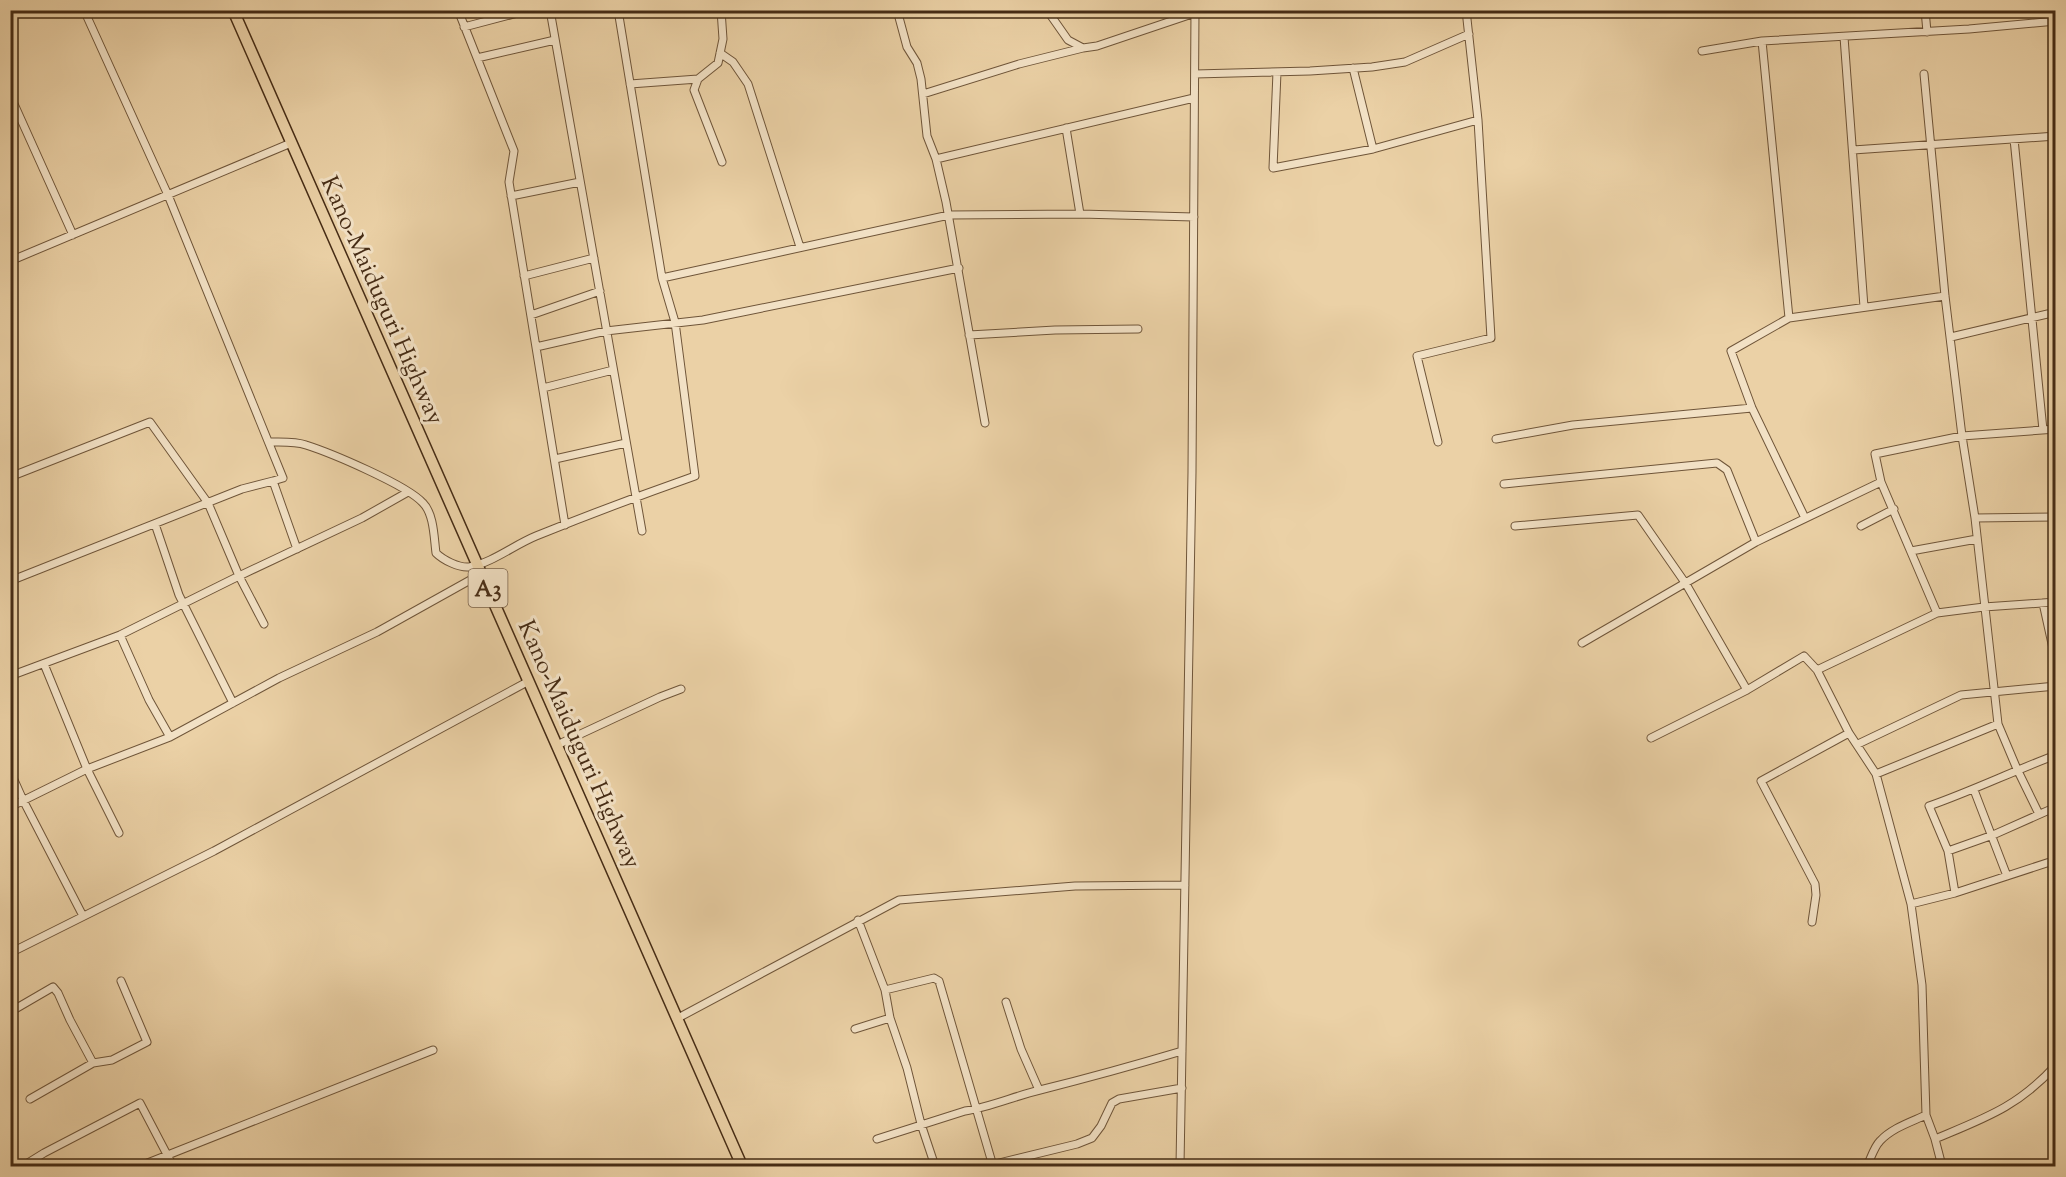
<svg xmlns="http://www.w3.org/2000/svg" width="2066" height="1177" viewBox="0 0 2066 1177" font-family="'Sorts Mill Goudy',serif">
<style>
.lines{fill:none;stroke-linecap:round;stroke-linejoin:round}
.minor-casing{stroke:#6f5539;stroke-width:9}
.trunk-casing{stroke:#462c15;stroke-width:13}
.minor{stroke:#f2e1c5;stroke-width:7}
.trunk{stroke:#ebd1a6;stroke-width:10}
.labels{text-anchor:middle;stroke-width:6;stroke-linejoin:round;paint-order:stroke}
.shield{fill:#f2e1c5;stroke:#7a624a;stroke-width:1.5}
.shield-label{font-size:22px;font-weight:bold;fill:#462c15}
.street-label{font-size:24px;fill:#462c15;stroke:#f2e1c5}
</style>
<rect width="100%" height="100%" fill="#ebd1a6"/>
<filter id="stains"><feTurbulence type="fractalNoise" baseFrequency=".00333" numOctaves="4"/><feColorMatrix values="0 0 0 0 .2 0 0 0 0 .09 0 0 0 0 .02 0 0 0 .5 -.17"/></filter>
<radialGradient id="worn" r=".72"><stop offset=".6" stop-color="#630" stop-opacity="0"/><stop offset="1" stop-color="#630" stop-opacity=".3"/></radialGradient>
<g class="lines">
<defs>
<path id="minor" d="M84 10 168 195 283 478 273 481 297 549
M458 10 514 151 509 182 565 525
M550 10 642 531
M721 10 723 39 718 63 698 79 694 90 722 162
M897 10 907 47 917 63 921 79 927 136 936 159 946 202 985 423
M1047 10 1068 40 1083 48 1097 46 1195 13
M1925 10 1927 32
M10 11 12 10
M464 27 529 10
M1844 37 1864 307
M1762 41 1789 318 1731 351 1752 408 1805 518
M1702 51 1762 41 1969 29 2056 21
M720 53 733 62 748 84 800 247
M477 58 555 40
M1353 68 1373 149
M1277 72 1273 168 1373 149 1478 120
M1195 74 1310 71 1372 67 1405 62 1469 34
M1924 74 1945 296 1962 436 1975 518 1998 724 2017 769 2039 814
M630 84 698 79
M923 94 1019 64 1083 48
M10 95 73 235
M1066 128 1080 214
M2014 139 2043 430
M1853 150 2056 136
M936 159 1194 98
M511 196 580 182
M10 261 291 143
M524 276 594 258
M662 278 949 215 1080 214 1194 217
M531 315 600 291
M1789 318 1945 296
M969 335 1055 330 1138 329
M1951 337 2056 312
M536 347 606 331 703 320 959 268
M543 388 613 370
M1496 439 1573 425 1752 408
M269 442C281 442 295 441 306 445 331 453 407 485 423 503 434 514 434 538 436 553 443 560 459 568 469 567 492 563 514 545 536 536 588 515 641 495 695 476L675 322 662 278 618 10
M1438 442 1417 356 1491 338 1478 120 1466 10
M555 459 626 443
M10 477 150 422 208 503 239 576 264 624
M1504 484 1717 463 1727 470 1756 542
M1975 518 2056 517
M155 524 179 595 233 703
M1515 526 1638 515 1686 584 1747 690
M1861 526 1894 509
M1911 551 1977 539
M10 581 242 489 273 481
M2043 603 2056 662
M1937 613 1881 482 1875 454 1962 436 2056 429
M120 635 149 700 170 737
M1582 643 1756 542 1881 482
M44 664 87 769 119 833
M1817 670 1937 613 1984 607 2056 602
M10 676 120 635 239 576 362 518 408 492
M1651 738 1747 690 1804 656 1817 670 1849 733 1876 774 1911 904 1922 985 1926 1115C1911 1122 1892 1128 1880 1141 1874 1147 1871 1158 1867 1166
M1858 744 1961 695 2056 686
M557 745 660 697 681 689
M10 771 23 800 83 916
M1876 774 1998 724
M1974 790 2007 876
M10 807 87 769 170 737 279 678 377 632 481 574
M1948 851 1993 835 2056 807
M1955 893 1948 851 1929 806C1972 791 2013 771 2056 755
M1911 904 1955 893 2056 860
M858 920 885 990 890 1018 907 1068 921 1124 935 1166
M1812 922 1816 895 1815 884 1761 781 1849 733
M10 953 214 851 529 681
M885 990 934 978 939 981 993 1166
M1006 1002 1021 1049 1039 1090
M10 1012 53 987 58 993 70 1020 93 1063
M678 1018 899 900 1075 886 1185 885
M855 1029 890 1018
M30 1099 93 1063 112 1060 147 1042 121 981
M1926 1115 1935 1139C1985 1118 2018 1107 2056 1065
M877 1139 965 1111C990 1107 1015 1096 1040 1090 1088 1078 1135 1065 1182 1051
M1935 1139 1942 1166
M23 1166 44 1153 140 1103 173 1166
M140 1166 433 1050
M987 1166 1077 1144 1092 1138 1101 1126 1112 1103 1119 1099 1182 1088
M1180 1166 1192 472 1195 10"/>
<path id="trunk" d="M233 10 742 1166"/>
</defs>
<!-- minor casing -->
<use href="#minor" class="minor-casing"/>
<!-- trunk casing -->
<use href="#trunk" class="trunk-casing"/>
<!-- minor -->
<use href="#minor" class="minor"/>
<!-- trunk -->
<use href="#trunk" class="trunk"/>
</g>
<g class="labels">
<!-- shield labels -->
<rect class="shield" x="468.5" y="569" width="39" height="38" rx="4.5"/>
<g class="shield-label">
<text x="488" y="596">A3</text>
</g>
<!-- street labels -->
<g class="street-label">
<text transform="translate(383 300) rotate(66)" y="8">Kano-Maiduguri Highway</text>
<text transform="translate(580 744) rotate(66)" y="8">Kano-Maiduguri Highway</text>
</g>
</g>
<!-- margin -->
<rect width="2066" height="1177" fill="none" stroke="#ebd1a6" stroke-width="36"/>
<rect x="12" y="12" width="2042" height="1153" fill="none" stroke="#462c15" stroke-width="3"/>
<rect x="18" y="18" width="2030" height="1141" fill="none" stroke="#462c15" stroke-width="1.5"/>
<rect width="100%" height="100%" filter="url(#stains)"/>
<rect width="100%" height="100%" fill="url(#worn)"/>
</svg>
